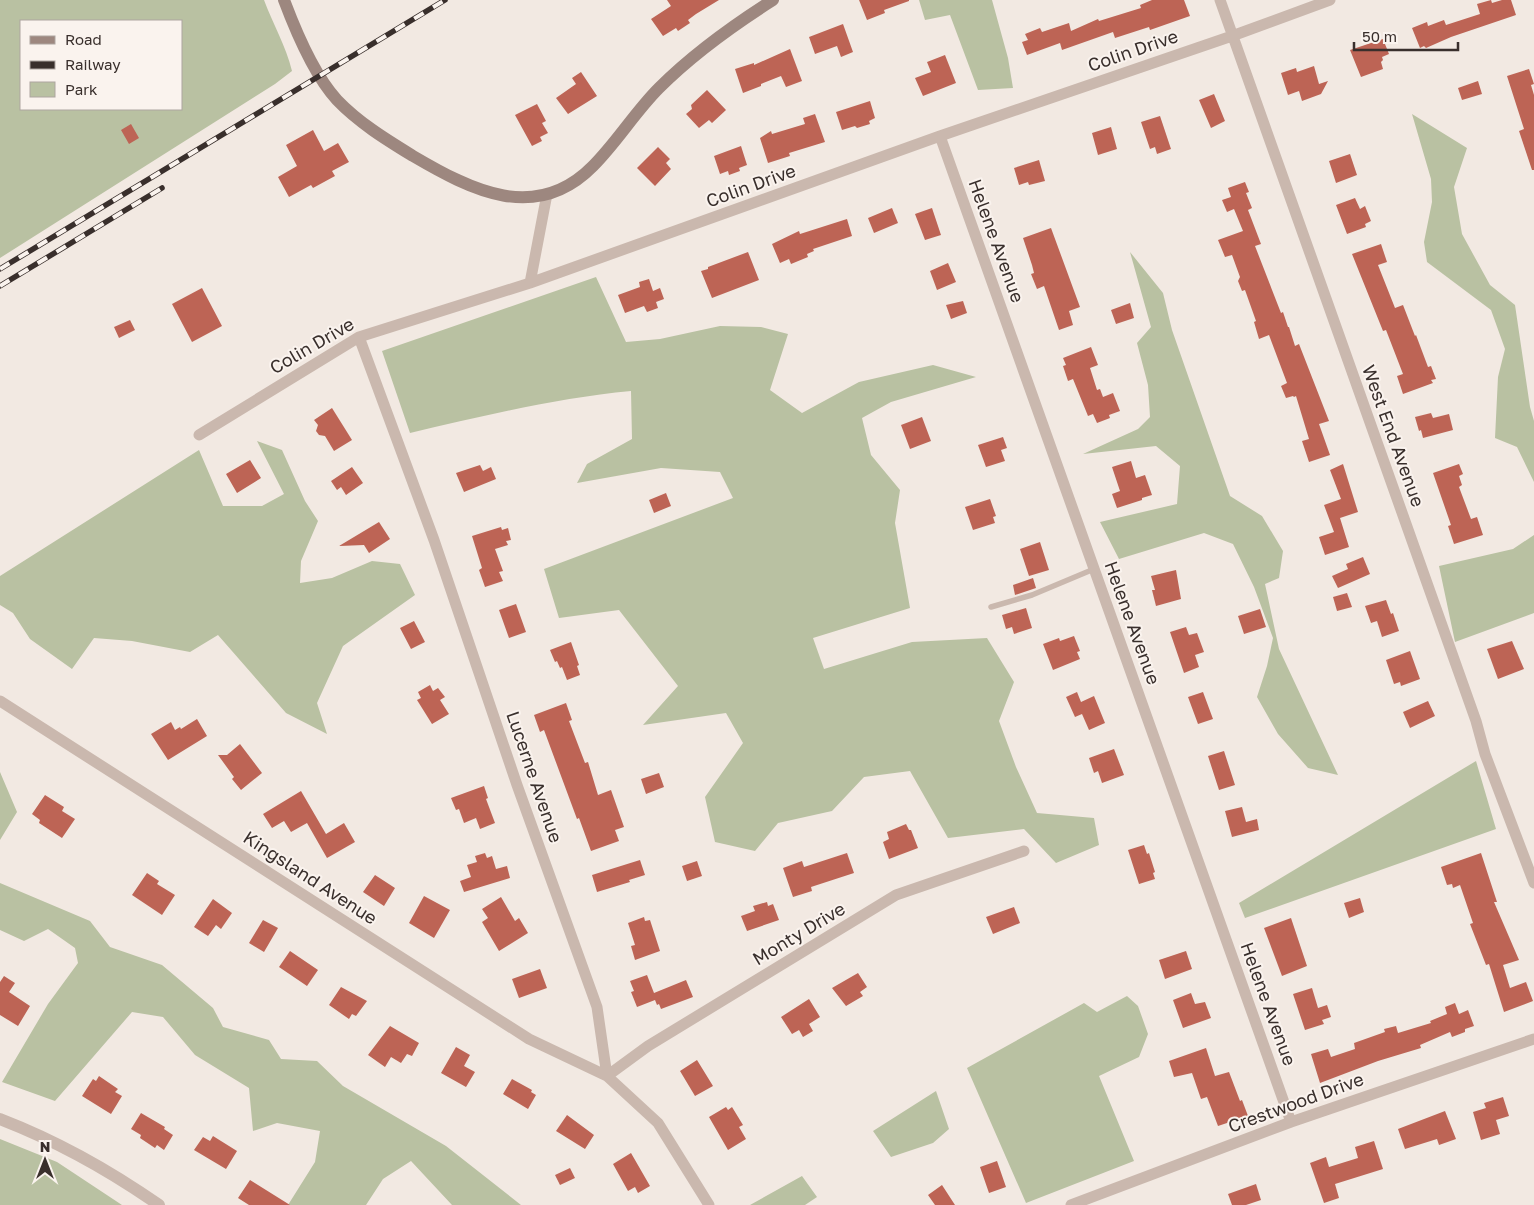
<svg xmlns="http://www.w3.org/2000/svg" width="1534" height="1205" viewBox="0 0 1534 1205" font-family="'Golos Text',sans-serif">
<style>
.green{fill:#b9c1a2;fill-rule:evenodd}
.building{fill:#bd6455}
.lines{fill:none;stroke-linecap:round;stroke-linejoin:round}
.service{stroke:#cab8ae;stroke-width:5.5}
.minor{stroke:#cab8ae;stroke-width:11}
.tertiary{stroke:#cab8ae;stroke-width:12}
.secondary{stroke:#9d877f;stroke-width:12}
.rail-casing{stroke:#392f2c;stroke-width:5.5}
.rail{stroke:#faf3ee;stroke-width:4;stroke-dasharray:11;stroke-linecap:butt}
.labels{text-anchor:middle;stroke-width:4;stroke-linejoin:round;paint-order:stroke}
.street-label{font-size:18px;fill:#392f2c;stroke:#faf3ee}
</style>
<rect width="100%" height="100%" fill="#f2e9e2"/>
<!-- green -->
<path class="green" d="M0 0H264C273 24 286 46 292 71L275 84 0 258ZM21 21H181V109H21Z
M919 0H992L1008 58 1013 88 978 90 950 15 925 20Z
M1412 114 1467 148 1454 187 1462 234 1490 285 1515 305 1530 407 1534 421V482L1517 447 1495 438 1498 377 1505 349 1491 310 1427 262 1424 242 1432 202 1431 179Z
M1130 252 1163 293 1172 330 1230 496 1262 516 1283 551 1279 578 1265 584 1279 649 1338 775 1308 768 1278 734 1257 697 1267 666 1273 638 1254 587 1233 544 1204 533 1119 559 1100 522 1177 504 1180 466 1156 446 1083 454 1138 429 1150 417 1148 385 1137 343 1151 327Z
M596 277 626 342 660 339 720 326 761 327 788 334 770 390 802 413 859 382 933 365 976 377 891 402 862 418 871 455 900 490 895 523 910 608 813 638 824 669 912 642 987 638 1014 682 999 721 1016 767 1037 813 1094 818 1099 845 1056 863 1024 829 948 838 910 771 864 777 832 811 778 823 755 851 715 842 705 797 743 743 726 713 643 725 678 686 619 610 559 618 544 569 733 498 720 472 661 468 577 483 587 464 632 439 631 391C557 398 483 416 410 433L382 351Z
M257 441 282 450 305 501 318 521 301 561 300 583 332 578 372 561 400 564 415 595 343 646 317 703 327 734 286 713 218 635 190 652 132 641 94 638 72 669 30 639 13 613 0 605V576L199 450 223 506H262L284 494Z
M1534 535V613L1455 642 1439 566 1513 549Z
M1476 761 1496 829 1245 918 1239 903Z
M0 772 17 812 0 840Z
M0 883 90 921 110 947 162 965 213 1008 223 1027 269 1040 281 1059 317 1061 343 1086 446 1146 521 1205H452L411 1161 383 1179 366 1205H288L315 1162 320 1131 277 1123 253 1131 249 1088 195 1055 163 1017 132 1012 55 1101 2 1082 48 1004 78 963 75 948 48 929 24 941 0 930Z
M1127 996 1138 1006 1148 1034 1139 1057 1099 1076 1134 1161 1026 1203 967 1068 1084 1003 1097 1012Z
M936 1091 949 1129 933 1143 891 1157 873 1131Z
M0 1139 57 1162 122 1205H0Z
M802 1176 817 1197 805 1205H750Z"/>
<!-- building -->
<path class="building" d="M667 0H719L696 14 688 20 690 23 678 31 676 28 663 36 651 19 671 6Z
M859 0H909V1L884 10 885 13 867 20Z
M1152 0H1184L1190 16 1150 30 1149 27 1115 38 1113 32 1062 50 1060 43 1027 55 1022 42 1028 40 1025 34 1040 28 1042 32 1069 23 1071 31 1098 19 1099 21 1141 8 1140 5Z
M1491 0 1492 3 1502 0H1511L1516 15 1451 37 1426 48 1424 46 1420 48 1412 28 1427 22 1428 26 1444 20 1446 25 1480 14 1477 4Z
M843 24 853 52 841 57 837 46 815 54 809 37Z
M1383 39 1389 54 1382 57 1383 60 1381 62 1383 69 1361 77 1350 50Z
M790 49 802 81 786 87 781 76 761 84V86L743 93 735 69 754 63V65Z
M945 55 956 83 923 96 915 78 931 72 927 62Z
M1314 66 1319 84 1328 81 1321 94 1302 101 1299 91 1288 95 1281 73 1296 68 1297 72Z
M1529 69 1534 84 1531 85 1534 95V170H1532L1519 131 1524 129 1507 76Z
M581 72 597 96 568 114 556 98 576 84 572 78Z
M1478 81 1482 94 1462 100 1458 88Z
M707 90 726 110 712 123 709 120 699 128 686 114 692 109 691 105Z
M1214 94 1225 121 1211 128 1199 100Z
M870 101 875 118 869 121 870 124 857 128 855 126 842 130 836 112Z
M537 104 546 121 542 123 548 133 540 137 542 141 532 146 515 115Z
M815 114 825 142 789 153 790 156 768 163 760 138 771 131 772 134 805 124 803 118Z
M1160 116 1171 149 1157 154 1155 147 1150 149 1141 122Z
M131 124 139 138 129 144 121 130Z
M1111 127 1117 149 1098 155 1092 133Z
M313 130 324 151 338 143 349 162 332 171 335 176 313 188 311 185 289 197 278 177 297 166 286 145Z
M741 146 747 165 739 168 740 171 729 175 728 171 720 174 714 156Z
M658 147 670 159 666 163 671 169 655 186 637 168Z
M1350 154 1357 175 1336 183 1329 161Z
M1039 160 1045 181 1029 185 1028 182 1019 185 1014 168Z
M1245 182 1249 192 1246 193 1252 208 1248 210 1261 244 1255 246 1281 313 1283 312 1288 327H1289L1295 346 1299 344 1329 421 1319 424 1330 455 1309 462 1302 441 1309 439 1296 396 1294 397 1293 396 1286 398 1281 386 1287 383 1269 335 1259 339 1254 322 1256 321 1245 290 1242 291 1238 281 1240 277 1232 255 1225 257 1218 240 1243 231 1234 209 1227 212 1222 200 1231 197 1228 188Z
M1355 198 1360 209 1365 206 1371 221 1365 224 1366 227 1347 234 1336 205Z
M892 208 898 223 874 233 868 218Z
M932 208 941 235 925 240 915 214Z
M847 219 852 236 813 249 814 251 807 254 808 257 791 264 789 259 780 263 772 244 799 231 800 234Z
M1051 228 1080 307 1069 311 1073 325 1059 330 1044 286 1037 289 1031 274 1034 273 1032 265 1023 238Z
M1381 244 1387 262 1378 265 1395 308 1403 305 1415 336 1416 335 1428 367 1431 366 1436 379 1431 380 1433 383 1403 394 1397 376 1403 374 1386 330 1383 331 1352 254Z
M748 252 759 280 712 298 701 271 708 269V267Z
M948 263 956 282 937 290 930 271Z
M649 279 653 291 660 288 664 299 656 302 658 308 647 312 644 306 625 313 618 295 640 287 639 282Z
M202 288 222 326 192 342 172 304Z
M963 301 967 313 951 319 946 305Z
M1130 303 1134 318 1116 324 1111 310Z
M130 320 135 330 119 338 114 327Z
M1091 347 1098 365 1090 368 1097 390 1100 389 1103 397 1113 393 1120 411 1109 415 1110 418 1097 423 1093 414 1088 416 1073 379 1068 381 1063 366 1066 365 1063 358Z
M332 408 352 440 334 451 325 436 319 435 316 431 318 425 314 420Z
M1431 413 1433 418 1449 414 1453 430 1423 438 1421 430 1419 431 1415 417Z
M922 417 931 441 910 449 901 425Z
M1003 437 1007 448 1001 450 1005 461 986 467 978 445Z
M250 460 261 478 237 493 226 474Z
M1131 461 1136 478 1145 475 1152 495 1142 498V500L1117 508 1112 494 1120 491 1112 467Z
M1343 464 1358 512 1340 518 1349 547 1325 555 1319 537 1334 532 1324 505 1341 499 1330 470Z
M1459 464 1463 474 1459 476 1462 485 1459 487 1471 519 1477 517 1483 535 1454 544 1448 526 1451 525 1433 473Z
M480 465 483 471 491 467 496 479 464 492 456 473Z
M352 467 363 483 346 495 341 487 337 490 331 481Z
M666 493 671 506 654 513 649 500Z
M990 499 996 516 993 517 995 523 973 530 965 507Z
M379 522 390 539 369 553 364 545 339 546Z
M501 527 502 530 508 528 511 540 506 541 508 545 495 549 503 571 499 572 503 581 485 587 479 570 482 568 472 536Z
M1040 542 1049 570 1029 576 1020 549Z
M1363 557 1370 574 1338 588 1332 576 1348 569 1346 564Z
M1176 570 1181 599 1156 606 1152 590H1155L1151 576Z
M1033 578 1036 588 1015 595 1013 585Z
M1347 593 1352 607 1337 611 1333 597Z
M1386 600 1391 614 1393 613 1399 631 1382 637 1377 621 1371 623 1365 606Z
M516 604 526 632 509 638 499 610Z
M1026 608 1032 628 1014 634 1012 627 1006 629 1002 615Z
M1260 609 1266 627 1244 634 1238 616Z
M414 621 425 642 411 649 400 628Z
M1186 627 1189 635 1197 633 1204 652 1195 655 1199 667 1184 673 1170 632Z
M1074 636 1080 651 1077 652 1080 659 1053 670 1043 644 1059 638 1060 641Z
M1512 641 1524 669 1498 679 1487 649Z
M571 642 579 665 577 666 580 675 567 680 562 667 560 668 557 661 555 662 550 650Z
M1410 651 1420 679 1401 686 1400 682 1394 684 1386 660Z
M430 685 433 691 438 688 445 697 440 700 449 714 432 724 417 700 421 698 418 692Z
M1077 692 1081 702 1094 696 1105 723 1089 730 1082 714 1075 717 1066 697Z
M1203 692 1213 719 1198 724 1188 697Z
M1428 701 1435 716 1410 728 1403 712Z
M566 703 572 720 569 721 585 763 588 762 598 795 611 790 624 827 615 830 619 841 591 851 579 818 577 819 544 730 540 732 534 715Z
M197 719 207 736 168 760 151 734 171 722 175 730 180 727 181 729Z
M240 744 262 773 241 790 232 779 234 777 218 755H227Z
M1114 749 1124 775 1102 783 1098 771 1094 773 1089 758Z
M1224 751 1235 785 1219 790 1208 756Z
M659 773 664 787 646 794 641 779Z
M484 786 488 798 486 799 495 823 480 829 476 818 464 823 459 809 456 810 451 798Z
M301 791 326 834 344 823 355 842 327 858 307 823 291 832 284 821 272 828 263 814Z
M45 795 64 807 62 811 75 819 62 838 39 823 40 820 32 814Z
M1242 807 1246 822 1257 819 1259 830 1232 837 1225 811Z
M906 824 909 830H911L918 848 889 859 883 842 889 839 887 832Z
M1144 845 1147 854 1149 853 1155 872 1153 873 1155 879 1139 884 1128 850Z
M485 853 487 858 492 856 496 869 507 866 510 878 464 892 460 881 471 877 467 865 477 862 475 856Z
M847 853 854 873 811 887 812 891 793 897 783 868 802 861 804 867Z
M1481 853 1497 902H1494L1519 960 1503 965 1510 988 1526 982 1533 1001 1504 1012 1489 964 1486 965 1470 924 1473 923 1460 885 1453 888 1452 884 1447 885 1441 867Z
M640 860 645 875 629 880 630 882 597 892 592 875Z
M697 861 702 876 687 881 682 866Z
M147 873 159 881 157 884 175 895 162 915 132 895Z
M375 875 395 888 384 906 363 892Z
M424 896 450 910 434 938 409 923Z
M501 897 515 921 519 918 528 933 499 951 482 922 488 918 482 909Z
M1360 898 1364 912 1349 918 1344 903Z
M213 899 232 913 221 929 216 925 208 936 194 927Z
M767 902 768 906 773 904 779 920 747 931 741 916 755 911 753 906Z
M1014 907 1020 923 993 934 986 917Z
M644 917 645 921 650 920 660 951 635 960 631 946 635 945 628 923Z
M1291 918 1307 966 1282 976 1264 928Z
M263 920 278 928 264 952 249 943Z
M290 951 318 970 307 986 279 967Z
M1186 951 1192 969 1165 979 1159 960Z
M540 969 547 988 519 998 512 979Z
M858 973 867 987 860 992 863 996 846 1006 832 988Z
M647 975 654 993 686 980 693 997 661 1009 659 1004 657 1005 655 1000 637 1007 631 992 634 991 630 981Z
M4 976 15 983 9 992 30 1006 18 1026 0 1015V982Z
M341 987 367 1001 356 1016 352 1014 349 1019 329 1005Z
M1312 988 1318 1008 1327 1005 1331 1017 1322 1020 1324 1024 1305 1030 1293 994Z
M1191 993 1195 1004 1205 1002 1211 1018 1183 1028 1173 1000Z
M809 999 820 1017 809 1024 813 1031 803 1037 799 1030 792 1034 781 1017Z
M1455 1003 1459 1014 1468 1010 1474 1026 1465 1029V1032L1452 1037 1450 1032 1420 1045 1421 1048 1378 1061 1320 1083 1311 1054 1328 1049 1331 1057 1355 1049 1354 1043 1385 1032 1384 1029 1396 1026 1398 1033 1431 1023 1430 1021 1447 1014 1445 1007Z
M390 1026 419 1043 412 1056 407 1054 401 1063 391 1057 385 1067 368 1055Z
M456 1047 470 1055 464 1066 475 1072 466 1087 441 1073Z
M1206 1048 1215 1076 1229 1072 1240 1101 1242 1100 1248 1116 1218 1126 1207 1097 1201 1099 1192 1073 1174 1077 1169 1061Z
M697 1060 713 1086 695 1096 680 1071Z
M99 1076 118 1089 115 1092 122 1096 111 1114 82 1096 93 1079 96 1081Z
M512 1079 532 1090 531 1092 536 1095 528 1109 503 1094Z
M1503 1097 1509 1116 1496 1120 1500 1134 1481 1140 1473 1112 1486 1108 1484 1103Z
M726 1107 728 1110 732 1107 743 1125 739 1127 746 1139 728 1150 709 1117Z
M1445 1111 1456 1139 1439 1145 1437 1139 1405 1149 1398 1129Z
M141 1113 165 1127 164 1129 173 1135 164 1150 157 1145 155 1148 140 1138 141 1135 131 1129Z
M567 1115 594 1135 585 1149 556 1131Z
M213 1136 237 1151 226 1169 194 1150 203 1137 210 1141Z
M1374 1141 1383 1169 1335 1184 1339 1198 1324 1203 1310 1163 1326 1157 1329 1167 1358 1158 1355 1147Z
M631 1153 650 1186 638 1193 635 1187 628 1191 613 1164Z
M997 1161 1006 1187 989 1193 980 1167Z
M570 1168 575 1178 560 1185 555 1175Z
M250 1180 290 1205H249L238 1198Z
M1256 1184 1261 1200 1246 1205H1232L1228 1194Z
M942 1185 955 1205H935L928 1195Z"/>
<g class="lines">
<!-- service -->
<path class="service" d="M991 607 1032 595 1094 569"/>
<!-- minor -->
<path class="minor" d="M1220 0 1476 721 1485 754 1534 883
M940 136 1291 1122
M530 283 547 194
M359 337 434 540 517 785 597 1007 607 1076 658 1123 709 1205
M199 435 359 337 530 283 940 136 1232 36 1330 0
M0 701 529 1039 607 1076 648 1046 896 895 1024 851
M1071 1205 1291 1122 1534 1039"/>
<!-- tertiary -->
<path class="tertiary" d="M0 1119C57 1141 109 1170 159 1205"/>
<!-- secondary -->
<path class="secondary" d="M284 0C296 32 314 75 337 100 359 123 387 140 413 156 471 190 536 224 593 166 617 142 635 112 659 88 693 54 732 26 773 0"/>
<defs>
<path id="rail" d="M0 269 445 0
M0 286 162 188"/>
</defs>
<!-- rail casing -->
<use href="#rail" class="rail-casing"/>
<!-- rail -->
<use href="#rail" class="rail"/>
</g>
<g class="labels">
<!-- street labels -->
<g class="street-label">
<text transform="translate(1133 51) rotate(-19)" y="6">Colin Drive</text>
<text transform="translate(751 186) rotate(-20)" y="6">Colin Drive</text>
<text transform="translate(996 241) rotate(70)" y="6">Helene Avenue</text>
<text transform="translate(312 346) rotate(-30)" y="6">Colin Drive</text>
<text transform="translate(1393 436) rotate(70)" y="6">West End Avenue</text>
<text transform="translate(1132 623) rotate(70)" y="6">Helene Avenue</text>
<text transform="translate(534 777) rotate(71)" y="6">Lucerne Avenue</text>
<text transform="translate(310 878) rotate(33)" y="6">Kingsland Avenue</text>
<text transform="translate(799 934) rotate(-31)" y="6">Monty Drive</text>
<text transform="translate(1268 1004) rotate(70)" y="6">Helene Avenue</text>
<text transform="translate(1296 1103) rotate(-20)" y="6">Crestwood Drive</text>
</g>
</g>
<!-- legend -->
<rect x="20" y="20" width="162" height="90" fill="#faf3ee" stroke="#ada5a0"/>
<rect x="30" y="36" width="25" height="8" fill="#9d877f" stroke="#ada5a0"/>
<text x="65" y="45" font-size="15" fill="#392f2c">Road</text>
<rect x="30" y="61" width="25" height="8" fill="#392f2c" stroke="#ada5a0"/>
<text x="65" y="70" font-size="15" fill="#392f2c">Railway</text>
<rect x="30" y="82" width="25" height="15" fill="#b9c1a2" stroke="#ada5a0"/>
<text x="65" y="95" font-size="15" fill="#392f2c">Park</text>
<!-- north arrow -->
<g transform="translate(45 1160)" stroke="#faf3ee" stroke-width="4" paint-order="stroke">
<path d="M0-4L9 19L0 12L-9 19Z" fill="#392f2c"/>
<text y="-8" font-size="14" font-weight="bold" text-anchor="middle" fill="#392f2c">N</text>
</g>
<!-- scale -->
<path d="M1354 42v8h104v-8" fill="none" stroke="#392f2c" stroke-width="2.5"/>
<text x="1362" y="42" font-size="15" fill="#392f2c" stroke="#faf3ee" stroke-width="4" paint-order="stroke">50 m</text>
</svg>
